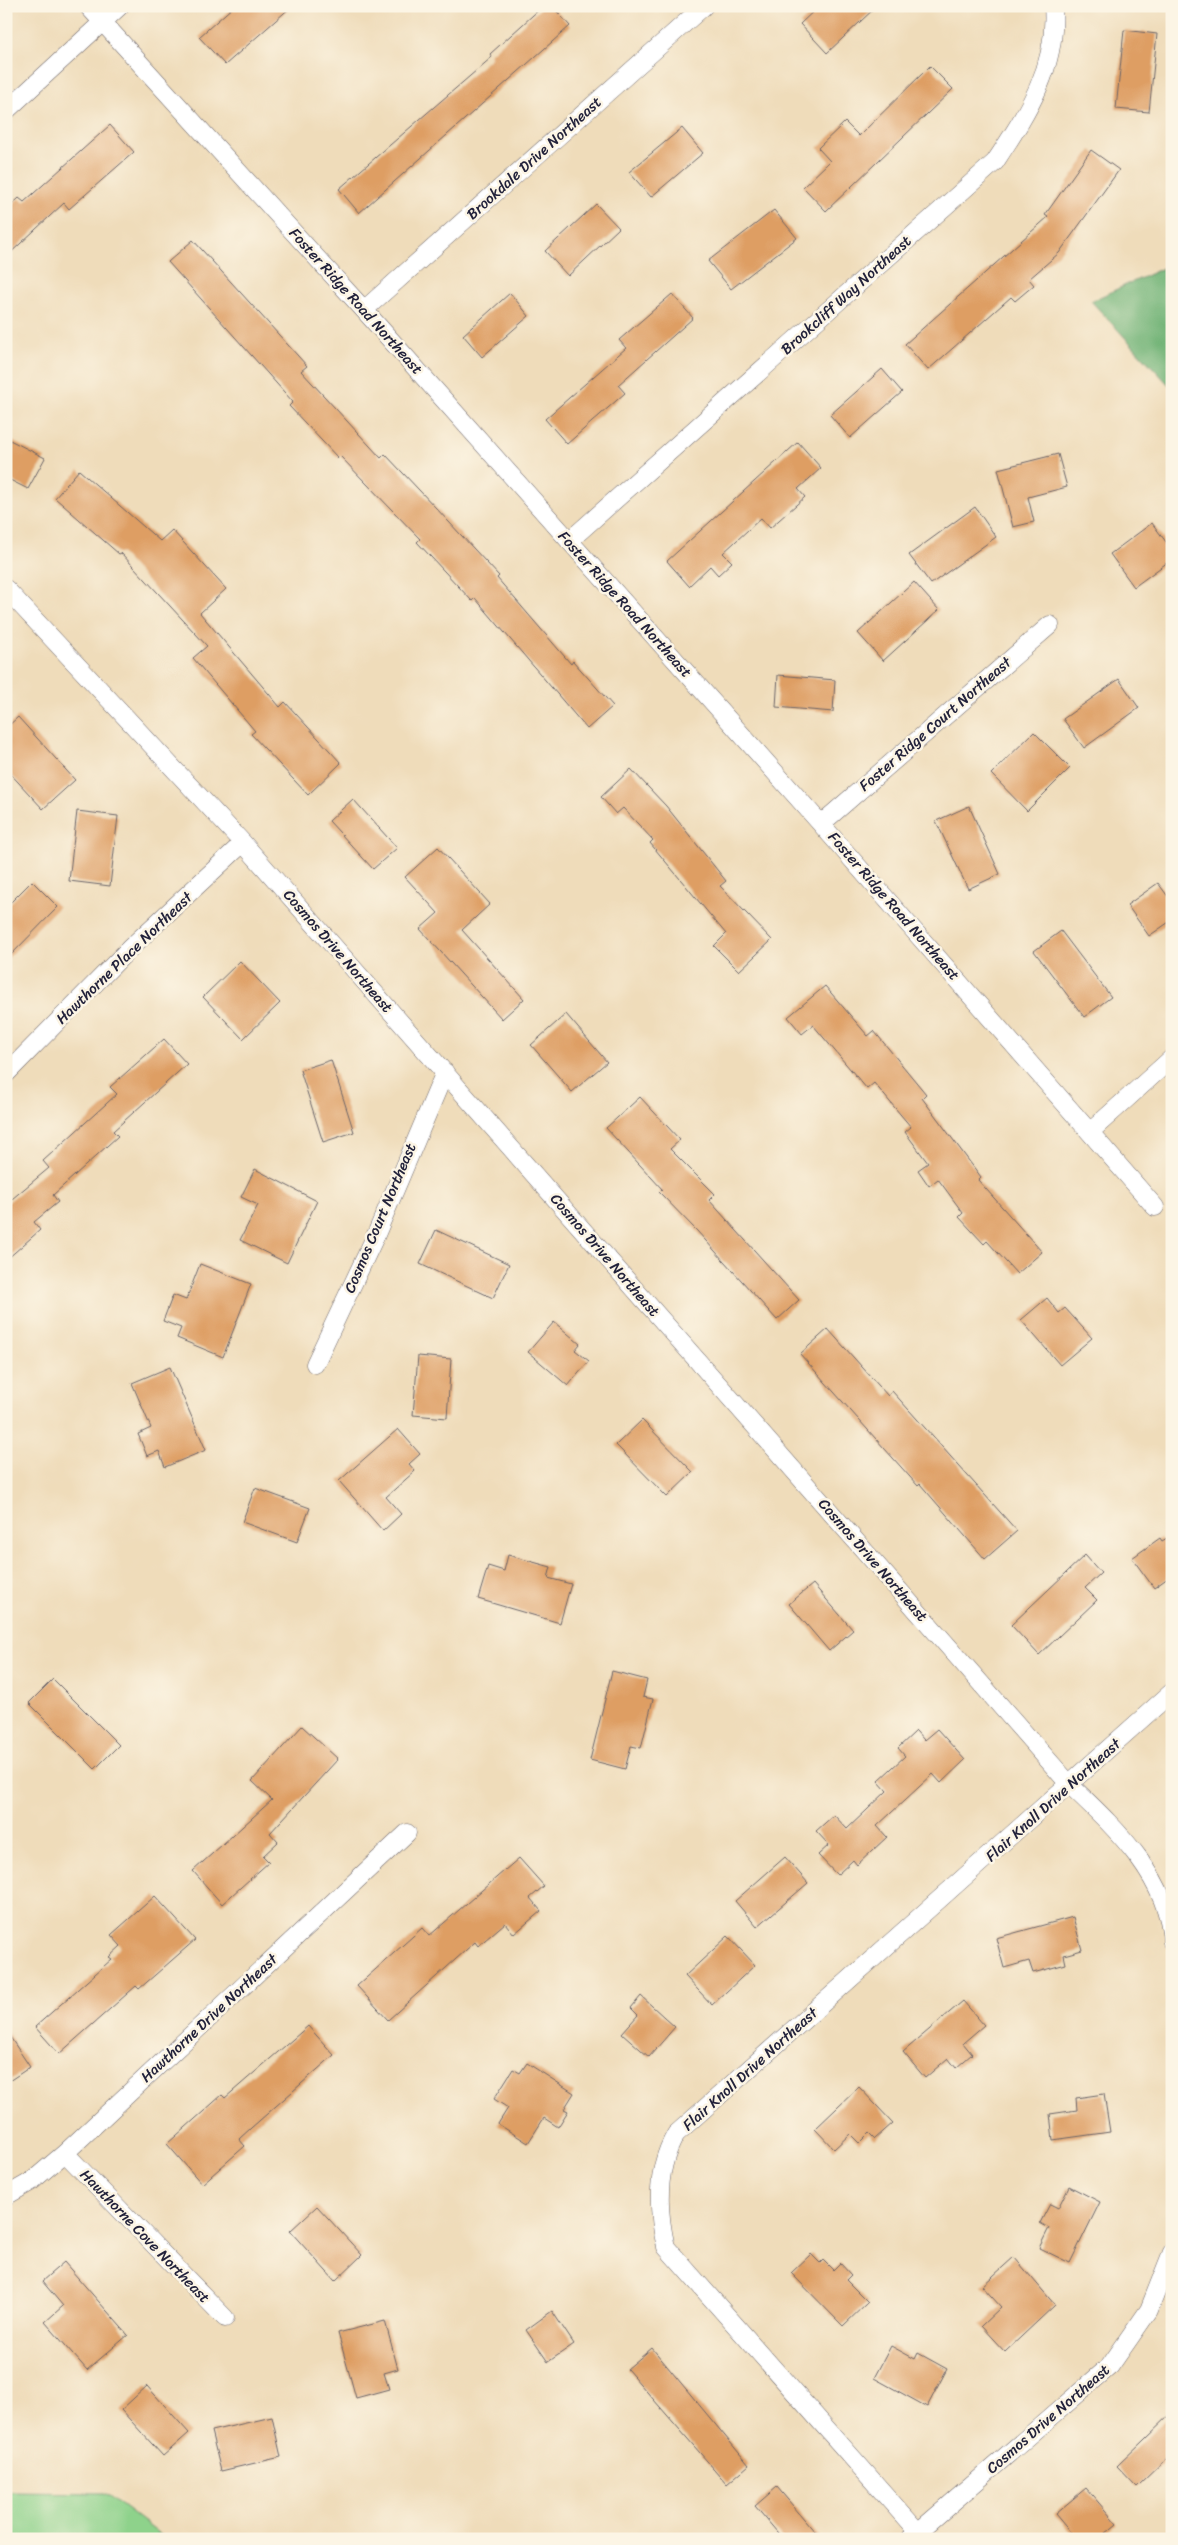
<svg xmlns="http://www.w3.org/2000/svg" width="1178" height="2545" viewBox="0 0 1178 2545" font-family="Sriracha,sans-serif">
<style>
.green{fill:#8ed28b;stroke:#587a63}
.forest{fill:#72b477;stroke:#4a6b59}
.building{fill:#de9e63}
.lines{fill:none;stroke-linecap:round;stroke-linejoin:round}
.street-casing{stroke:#6a6367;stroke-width:19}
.street{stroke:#fff;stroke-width:18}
.labels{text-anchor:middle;stroke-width:5;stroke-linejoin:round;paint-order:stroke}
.street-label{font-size:15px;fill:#22223b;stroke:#fcf5e5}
</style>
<rect width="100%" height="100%" fill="#fcf5e5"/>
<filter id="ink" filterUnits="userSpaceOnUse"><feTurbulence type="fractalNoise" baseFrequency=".02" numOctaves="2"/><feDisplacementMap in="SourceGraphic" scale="10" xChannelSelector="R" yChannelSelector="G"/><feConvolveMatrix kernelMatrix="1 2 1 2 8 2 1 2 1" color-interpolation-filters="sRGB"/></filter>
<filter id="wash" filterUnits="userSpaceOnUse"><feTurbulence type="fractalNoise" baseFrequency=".0096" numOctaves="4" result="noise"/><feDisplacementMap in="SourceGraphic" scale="20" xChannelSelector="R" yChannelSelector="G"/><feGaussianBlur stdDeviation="1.12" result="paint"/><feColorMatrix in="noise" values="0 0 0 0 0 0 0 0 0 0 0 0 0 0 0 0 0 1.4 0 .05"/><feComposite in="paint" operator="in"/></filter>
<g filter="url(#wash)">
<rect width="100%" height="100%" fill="#efdcba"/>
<!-- green -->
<path class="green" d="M6 2492 105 2493 166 2539H6Z"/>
<!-- forest -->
<path class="forest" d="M1172 264V388L1091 301Z"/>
<g id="blocks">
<!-- building -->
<path class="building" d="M234 6H292L225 65 199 37Z
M543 6H552L570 26 359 213 339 189 492 57 490 54Z
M819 6H877L827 53 800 24Z
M1124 30 1157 34 1149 112 1116 109Z
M930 66 953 89 826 211 803 187 830 161 818 148 845 122 859 136Z
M110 125 134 152 69 209 64 203 6 257V210L19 198 24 202Z
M682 128 703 153 651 197 629 172Z
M1091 150 1119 170 1059 253 1029 279 1034 285 1015 301 1011 297 928 370 905 344 1048 217 1045 215Z
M596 204 619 228 568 276 545 251Z
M774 210 797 238 731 289 708 261Z
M193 240 307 366 301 371 381 458 385 454 436 508 499 576 497 578 571 664 573 661 613 706 587 729 475 598 472 601 417 542 420 539 340 456 338 458 289 406 293 402 168 262Z
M510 293 529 316 482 357 463 335Z
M672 294 693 318 618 385 625 393 567 444 545 419 626 348 619 340Z
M882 369 902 392 850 438 830 415Z
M6 438 45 458 28 489 6 478Z
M798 442 821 468 798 489 805 497 770 528 761 518 723 553 732 562 718 575 710 566 689 586 667 561Z
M1058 454 1067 487 1028 497 1034 522 1013 527 998 469Z
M79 470 160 541 172 530 226 589 200 613 280 707 285 702 341 763 308 795 251 734 255 731 193 658 207 646 121 553 119 554 55 498Z
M975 507 996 537 931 584 909 555Z
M1152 523 1172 550V559L1134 587 1110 554Z
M914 582 939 610 883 661 858 633Z
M778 675 835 680 833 712 776 707Z
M1119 679 1139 708 1084 748 1063 719Z
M18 717 75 780 43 809 6 769V728Z
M1034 732 1070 768 1027 811 991 774Z
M631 769 666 806 726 881 720 886 772 940 739 971 714 946 726 934 650 843 653 840 623 808 616 814 601 797Z
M353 799 397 848 373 869 329 821Z
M969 806 1000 874 968 889 936 821Z
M77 811 118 816 110 886 69 881Z
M438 847 490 904 462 930 524 999 502 1019 420 929 438 913 405 877Z
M32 881 58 907 6 960V907Z
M1158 883 1172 902V920L1149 936 1127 905Z
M1061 931 1111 997 1084 1017 1034 951Z
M240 961 280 1003 243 1039 203 997Z
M825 986 868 1036 874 1031 926 1094 922 1098 981 1177 978 1180 1042 1252 1017 1274 987 1241 984 1244 959 1217 963 1213 938 1179 929 1186 918 1170 928 1163 905 1132 911 1127 874 1083 867 1089 813 1025 802 1034 788 1017Z
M566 1014 607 1062 572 1092 531 1045Z
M164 1039 187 1064 113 1131 118 1136 53 1195 58 1202 34 1222 40 1230 6 1260V1204L49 1168 43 1161 117 1094 110 1087Z
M331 1060 354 1132 323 1142 300 1070Z
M640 1097 680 1140 670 1149 715 1194 709 1200 799 1300 777 1320 697 1231 659 1192 662 1189 606 1128Z
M255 1169 317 1201 287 1263 240 1240 258 1205 241 1197Z
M436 1230 509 1264 493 1298 420 1264Z
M200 1264 251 1284 223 1357 177 1338 181 1328 163 1321 173 1295 186 1300Z
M1047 1298 1059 1313 1065 1308 1092 1338 1060 1365 1021 1320Z
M554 1322 580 1344 575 1350 589 1361 568 1386 528 1352Z
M828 1329 888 1396 892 1391 1017 1531 985 1559 920 1484 918 1486 800 1354Z
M418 1356 451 1359 447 1418 413 1415Z
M170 1367 206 1450 165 1467 159 1451 147 1456 138 1434 151 1428 132 1383Z
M642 1420 693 1472 667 1497 616 1445Z
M398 1429 420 1454 409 1464 415 1471 386 1497 401 1514 383 1531 339 1481Z
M255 1488 310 1508 297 1542 242 1522Z
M1172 1535V1575L1154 1588 1132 1558 1160 1538 1162 1541Z
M508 1555 551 1567 548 1578 571 1584 560 1623 478 1599 488 1566 504 1571Z
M1085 1555 1101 1573 1085 1588 1097 1600 1039 1655 1011 1625Z
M813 1584 853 1630 829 1651 789 1604Z
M612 1671 647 1680 643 1697 653 1699 641 1748 631 1746 625 1769 590 1760Z
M53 1679 119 1745 95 1769 29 1703Z
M302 1726 338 1759 270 1833 278 1842 263 1856 269 1862 222 1904 193 1871 272 1800 252 1781Z
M937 1729 965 1760 941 1783 933 1774 877 1826 887 1837 857 1865 853 1860 837 1875 818 1855 829 1845 816 1831 834 1815 847 1829 887 1791 878 1781 905 1756 898 1748 916 1731 924 1740Z
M785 1857 808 1883 757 1927 735 1901Z
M519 1858 544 1886 530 1898 541 1911 514 1934 505 1923 478 1946 475 1942 388 2020 357 1986 422 1928 429 1936Z
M155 1896 195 1940 139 1989 136 1986 59 2054 35 2027 112 1959 109 1957 121 1946 111 1935Z
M1073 1917 1082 1950 1064 1955 1066 1964 1033 1973 1029 1961 1004 1968 996 1938Z
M728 1936 755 1965 712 2005 685 1976Z
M641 1996 675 2027 649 2057 622 2033 638 2015 631 2008Z
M963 2001 984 2025 963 2043 972 2054 956 2068 948 2058 925 2078 903 2052Z
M308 2026 334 2055 251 2128 239 2139 245 2146 202 2184 167 2144 222 2095 225 2098Z
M6 2031 30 2067 6 2083Z
M527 2063 574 2093 564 2109 568 2111 558 2127 544 2118 528 2143 498 2124 508 2108 494 2099 513 2069 520 2073Z
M859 2087 893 2123 875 2139 869 2133 859 2143 850 2134 834 2149 815 2129Z
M1104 2094 1110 2132 1053 2140 1050 2114 1077 2110 1076 2098Z
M1069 2186 1100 2202 1070 2263 1039 2248 1049 2228 1040 2223 1050 2204 1058 2208Z
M317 2206 362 2255 335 2281 290 2231Z
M811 2254 820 2263 823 2260 833 2270 840 2263 851 2275 846 2280 868 2302 843 2326 791 2273Z
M1014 2257 1055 2305 1005 2352 981 2326 1001 2307 982 2286Z
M64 2262 128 2335 87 2370 45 2322 63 2306 42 2281Z
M552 2311 574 2344 548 2362 526 2330Z
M385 2321 398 2369 384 2373 389 2389 356 2398 338 2333Z
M891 2346 915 2359 918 2353 947 2369 927 2407 874 2378Z
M652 2348 749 2465 727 2484 627 2369Z
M147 2386 189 2433 163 2456 121 2410Z
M1172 2413V2453L1137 2487 1117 2466Z
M272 2417 281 2457 221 2471 211 2431Z
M777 2487 821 2539H783L755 2506Z
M1086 2488 1117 2524 1099 2539H1076L1055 2514Z"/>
</g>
</g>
<g filter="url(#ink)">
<use href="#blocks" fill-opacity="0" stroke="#6a6367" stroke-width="1"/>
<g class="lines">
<defs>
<path id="street" d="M88 6 364 310 821 824 1155 1207
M6 111 120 6
M364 310 704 6
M569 541 995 162C1027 113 1058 67 1053 6
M6 589 243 843 1070 1785C1114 1827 1169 1877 1172 1942
M821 824 1050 625
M6 1074 130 948 243 843
M1091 1131 1172 1058
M315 1364 375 1237 445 1072
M65 2153 225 2318
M6 2196 32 2181 65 2153 407 1833
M918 2532 666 2247C657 2209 656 2168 676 2134L1172 1692
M910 2539 1110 2366 1149 2310 1172 2252"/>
</defs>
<!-- street casing -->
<use href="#street" class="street-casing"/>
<!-- street -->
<use href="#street" class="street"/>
</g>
</g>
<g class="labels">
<!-- street labels -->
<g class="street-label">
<text transform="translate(534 158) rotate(-42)" y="5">Brookdale Drive Northeast</text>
<text transform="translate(846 295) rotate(-42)" y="5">Brookcliff Way Northeast</text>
<text transform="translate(356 301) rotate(48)" y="5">Foster Ridge Road Northeast</text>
<text transform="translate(625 604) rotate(48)" y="5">Foster Ridge Road Northeast</text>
<text transform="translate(935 724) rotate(-41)" y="5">Foster Ridge Court Northeast</text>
<text transform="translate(894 906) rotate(49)" y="5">Foster Ridge Road Northeast</text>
<text transform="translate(338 951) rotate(49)" y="5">Cosmos Drive Northeast</text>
<text transform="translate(124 958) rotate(-44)" y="5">Hawthorne Place Northeast</text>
<text transform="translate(380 1218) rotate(-67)" y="5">Cosmos Court Northeast</text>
<text transform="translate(605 1255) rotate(49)" y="5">Cosmos Drive Northeast</text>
<text transform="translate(873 1560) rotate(49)" y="5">Cosmos Drive Northeast</text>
<text transform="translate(1053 1800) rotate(-42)" y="5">Flair Knoll Drive Northeast</text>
<text transform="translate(209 2018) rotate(-43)" y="5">Hawthorne Drive Northeast</text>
<text transform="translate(750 2069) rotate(-42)" y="5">Flair Knoll Drive Northeast</text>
<text transform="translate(145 2236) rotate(46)" y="5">Hawthorne Cove Northeast</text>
<text transform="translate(1048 2419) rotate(-41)" y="5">Cosmos Drive Northeast</text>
</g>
</g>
<!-- margin -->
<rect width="1178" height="2545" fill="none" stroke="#fcf5e5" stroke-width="25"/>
</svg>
